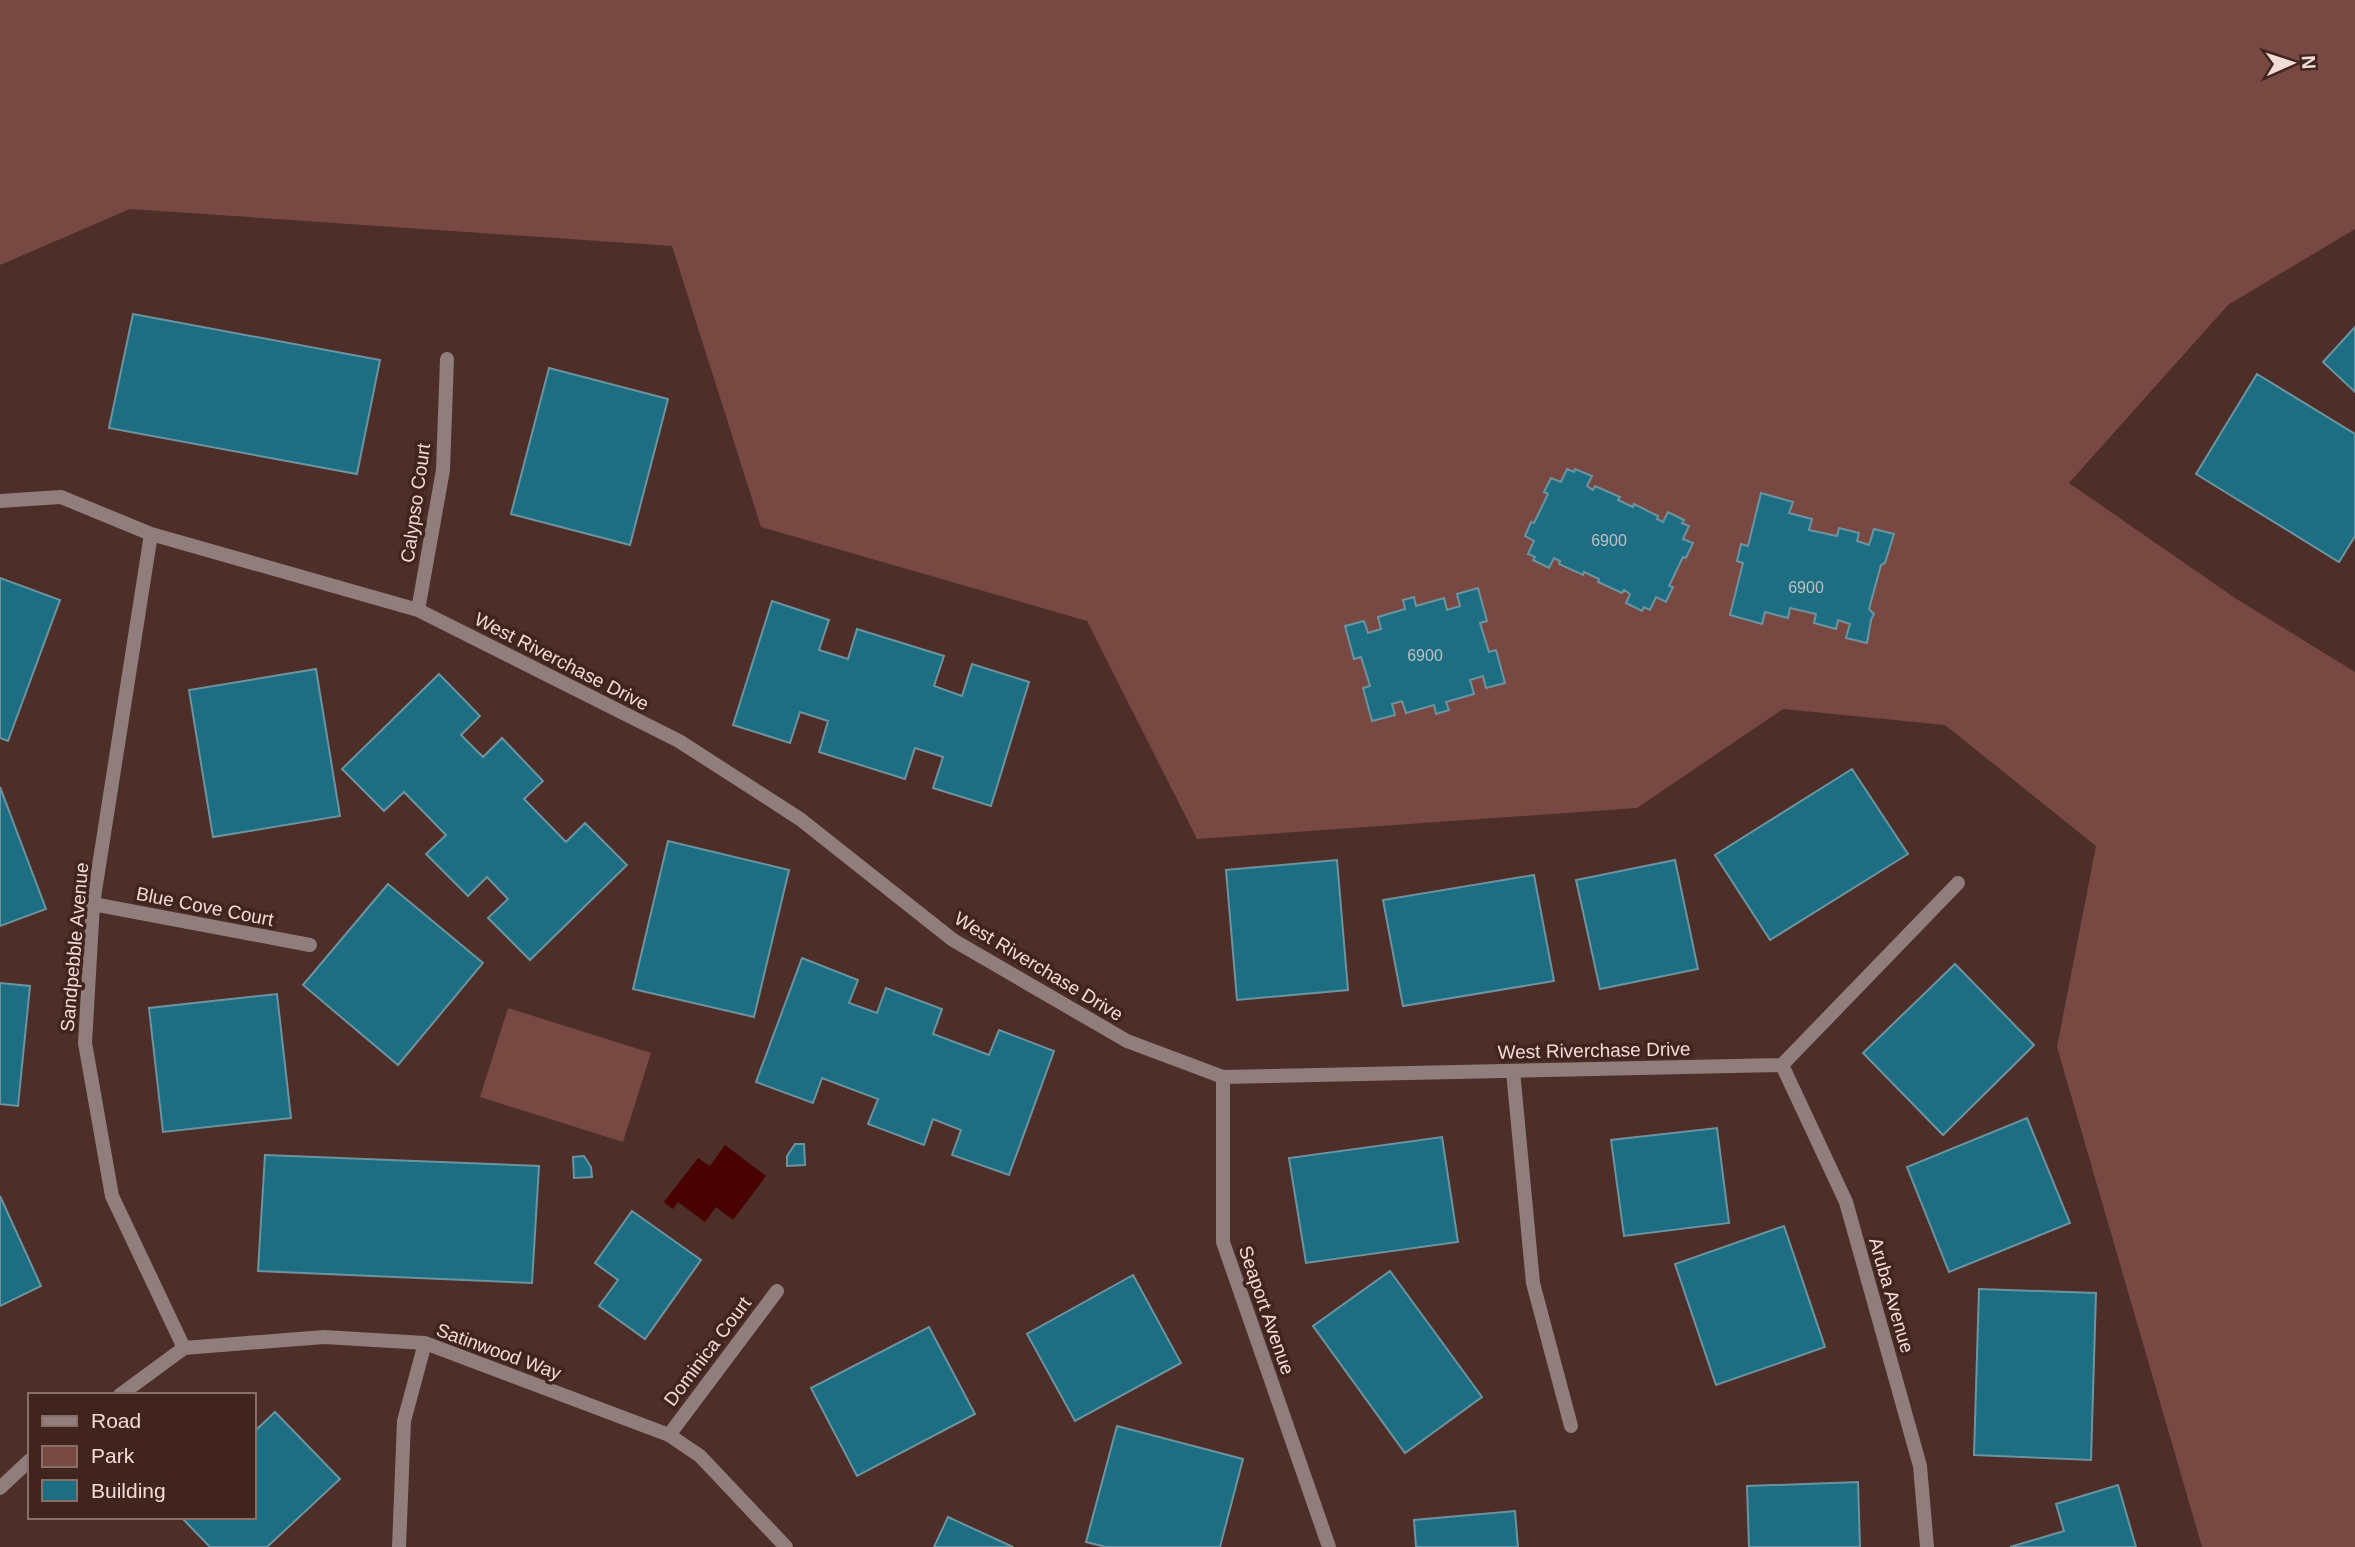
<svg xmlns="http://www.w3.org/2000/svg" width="2355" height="1547" viewBox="0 0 2355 1547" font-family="Helvetica,sans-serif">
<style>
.green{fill:#784942}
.water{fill:#470201}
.building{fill:#1d6e82;stroke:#6c94a0;stroke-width:2}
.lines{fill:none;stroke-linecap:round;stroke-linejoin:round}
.minor{stroke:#8f7e7b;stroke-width:14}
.labels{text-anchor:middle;stroke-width:7;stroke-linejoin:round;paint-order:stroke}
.number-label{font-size:16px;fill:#bcc0c2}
.street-label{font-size:19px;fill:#f1dcd8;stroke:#42241f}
</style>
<rect width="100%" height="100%" fill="#4d2e29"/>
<!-- green -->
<path class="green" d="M0 0H2355V229L2228 305 2069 483 2235 598 2355 672V1547H2202L2057 1047 2096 846 1945 725 1783 709 1637 808 1197 839 1087 621 761 527 672 246 130 209 0 265Z
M508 1008 651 1053 623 1142 480 1097Z"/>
<!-- water -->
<path class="water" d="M725 1145 766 1176 733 1220 716 1207 705 1222 678 1202 673 1209 664 1202 698 1158 710 1166Z"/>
<!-- building -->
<path class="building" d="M133 314 380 360 357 474 109 428Z
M2355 327V392L2323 362Z
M549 368 668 399 630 545 511 514Z
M2257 374 2355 434V536L2339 562 2196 474Z
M1567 469 1574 472 1575 469 1592 476 1587 486 1593 490 1595 486 1620 497 1618 500 1633 507 1634 504 1658 516 1657 519 1663 522 1668 512 1684 520 1682 523 1689 526 1683 539 1693 543 1686 558 1683 557 1669 586 1673 587 1666 602 1656 597 1650 610 1644 607 1642 611 1626 603 1630 594 1624 590 1622 593 1598 582 1599 579 1584 572 1583 575 1559 564 1560 561 1554 558 1549 568 1533 560 1535 557 1528 554 1534 541 1525 536 1531 522 1534 523 1548 494 1544 492 1551 478 1561 482Z
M1761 493 1793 502 1789 513 1812 519 1809 530 1837 536 1839 528 1859 533 1857 541 1869 545 1874 529 1894 534 1885 563 1881 565 1869 609 1874 614 1871 620 1867 643 1846 638 1850 624 1838 620 1836 629 1814 623 1816 614 1790 608 1788 618 1765 612 1762 624 1730 615 1743 563 1737 561 1741 544 1748 546Z
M0 578 60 600 8 741 0 738Z
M1478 588 1487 621 1480 623 1489 652 1496 650 1505 683 1486 688 1483 676 1470 680 1474 694 1446 702 1449 710 1436 714 1434 705 1406 713 1402 701 1392 704 1395 715 1372 721 1363 688 1370 686 1361 657 1354 659 1345 626 1364 621 1368 633 1381 629 1378 617 1405 609 1403 600 1414 597 1416 606 1444 598 1447 610 1460 606 1457 594Z
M772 601 829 620 819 650 848 659 857 629 944 656 934 686 962 696 972 664 1029 682 991 806 933 788 943 757 915 748 905 779 819 752 828 721 800 712 790 743 733 725Z
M316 669 340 816 213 837 189 690Z
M439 674 480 716 461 735 483 757 502 738 543 781 524 799 566 842 585 823 627 865 530 960 488 918 508 899 487 877 468 896 426 854 446 835 404 792 384 811 342 769Z
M1852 769 1908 854 1770 940 1715 855Z
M0 787 46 909 0 926Z
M668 841 789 870 754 1017 633 989Z
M1337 860 1348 990 1237 1000 1226 870Z
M1675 860 1698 969 1600 989 1576 880Z
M1534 875 1554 981 1403 1006 1383 900Z
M388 884 483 963 398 1065 303 985Z
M802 958 858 980 849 1003 877 1013 886 988 942 1009 933 1034 989 1055 999 1030 1054 1051 1009 1175 952 1155 961 1130 933 1119 924 1145 868 1124 878 1099 822 1078 813 1103 756 1082Z
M1955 964 2034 1045 1943 1135 1863 1053Z
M0 983 30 986 18 1106 0 1104Z
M277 994 291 1118 163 1132 149 1008Z
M2027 1118 2070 1223 1949 1272 1907 1167Z
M1717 1128 1729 1223 1624 1236 1611 1140Z
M1442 1137 1458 1242 1306 1263 1289 1158Z
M795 1144H804L805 1165 787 1166V1156Z
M265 1155 539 1166 532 1283 258 1271Z
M584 1156 591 1167 592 1177 574 1178 573 1157Z
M0 1196 41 1286 0 1306Z
M632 1211 701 1260 645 1339 599 1306 618 1280 595 1263Z
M1784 1226 1825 1347 1716 1385 1675 1264Z
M1390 1271 1482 1397 1405 1453 1313 1326Z
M1133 1275 1181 1363 1075 1421 1027 1334Z
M1979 1289 2096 1293 2091 1460 1974 1455Z
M929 1327 975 1414 857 1476 811 1388Z
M275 1412 340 1479 267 1547H210L181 1517H254V1432Z
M1117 1426 1243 1459 1220 1547H1106L1086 1542Z
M1858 1482 1860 1547H1749L1747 1486Z
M2118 1485 2136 1547H2010L2064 1531 2056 1504Z
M1515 1511 1518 1547H1416L1414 1520Z
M948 1517 1013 1547H934Z"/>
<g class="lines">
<!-- minor -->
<path class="minor" d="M0 501 61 497 151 534 418 610 679 741 800 819 953 940 1127 1041 1223 1077 1782 1065 1958 883
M151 534 93 904 85 1043 112 1196 184 1348
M418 610 443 470 447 359
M93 904 310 945
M1782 1065 1846 1202 1920 1466 1927 1547
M1513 1071 1533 1283 1571 1426
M1223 1077V1242L1329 1547
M120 1395 184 1348 324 1337 425 1343 669 1435 700 1456 786 1547
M669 1435 777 1291
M0 1488 30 1460
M399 1547 404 1421 425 1343"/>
</g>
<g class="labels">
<!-- number labels -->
<g class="number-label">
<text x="1609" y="546">6900</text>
<text x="1806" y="593">6900</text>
<text x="1425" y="661">6900</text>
</g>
<!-- street labels -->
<g class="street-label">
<text transform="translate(415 503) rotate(-82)" y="7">Calypso Court</text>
<text transform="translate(562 661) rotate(27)" y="7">West Riverchase Drive</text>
<text transform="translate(205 906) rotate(11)" y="7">Blue Cove Court</text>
<text transform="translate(74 947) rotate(-85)" y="7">Sandpebble Avenue</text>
<text transform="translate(1039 966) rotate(31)" y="7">West Riverchase Drive</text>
<text transform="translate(1594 1050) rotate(-1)" y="7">West Riverchase Drive</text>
<text transform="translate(1892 1295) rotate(74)" y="7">Aruba Avenue</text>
<text transform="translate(1267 1310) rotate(71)" y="7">Seaport Avenue</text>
<text transform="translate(499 1351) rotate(20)" y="7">Satinwood Way</text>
<text transform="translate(707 1351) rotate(-53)" y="7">Dominica Court</text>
</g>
</g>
<!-- legend -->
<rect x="28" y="1393" width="228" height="126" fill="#42241f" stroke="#886e69" stroke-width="2"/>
<rect x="42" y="1416" width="35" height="10" fill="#8f7e7b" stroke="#886e69" stroke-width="2"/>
<text x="91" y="1428" font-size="21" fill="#f1dcd8">Road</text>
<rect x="42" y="1446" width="35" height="21" fill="#784942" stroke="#886e69" stroke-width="2"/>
<text x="91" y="1463" font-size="21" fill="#f1dcd8">Park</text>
<rect x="42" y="1480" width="35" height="21" fill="#1d6e82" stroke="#886e69" stroke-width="2"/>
<text x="91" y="1498" font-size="21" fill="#f1dcd8">Building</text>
<!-- north arrow -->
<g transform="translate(2292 63) rotate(87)" stroke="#42241f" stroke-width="5" paint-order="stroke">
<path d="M0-5L12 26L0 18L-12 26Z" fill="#f1dcd8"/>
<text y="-10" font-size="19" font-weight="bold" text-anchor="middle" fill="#f1dcd8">N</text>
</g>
</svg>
